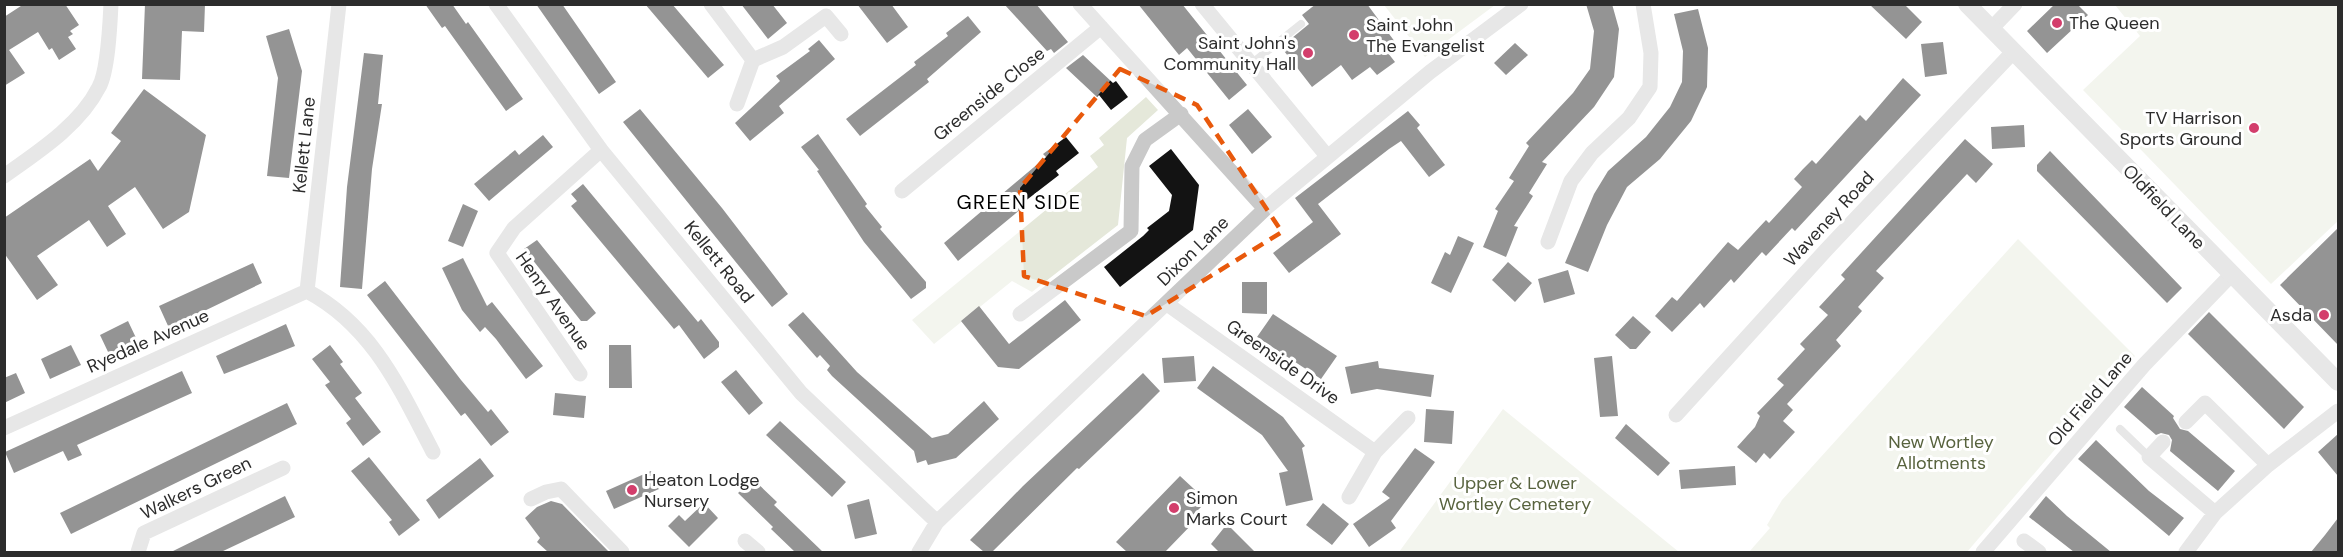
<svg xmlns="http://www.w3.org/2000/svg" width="2343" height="557" viewBox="0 0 2343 557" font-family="'DM Sans',sans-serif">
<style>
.green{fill:#e5e8da}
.building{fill:#131313}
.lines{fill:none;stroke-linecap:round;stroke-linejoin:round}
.service{stroke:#c9c9c9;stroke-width:8}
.minor{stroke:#c9c9c9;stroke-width:15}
.tertiary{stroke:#c9c9c9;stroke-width:18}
.marked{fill:none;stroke:#e8590c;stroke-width:4.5;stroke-dasharray:12 8;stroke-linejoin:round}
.poi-dot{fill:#d33e6c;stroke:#fff;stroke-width:2}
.labels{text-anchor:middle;stroke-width:6;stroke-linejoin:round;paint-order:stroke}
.poi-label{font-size:18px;fill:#2c2c2c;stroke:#fff;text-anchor:start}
.street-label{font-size:18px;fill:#2c2c2c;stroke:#fff}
.park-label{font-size:18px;fill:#58633e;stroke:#fff}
.neighbourhood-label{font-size:20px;letter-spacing:1.5px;fill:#000;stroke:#fff}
</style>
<rect width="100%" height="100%" fill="#fff"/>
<!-- green -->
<path class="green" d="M1384 5H1495L1425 57Z
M2115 5H2338V221L2271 284 2083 90 2140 36Z
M1146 97 1158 110 1127 138 1118 225 1032 292 1012 281 934 344 912 320 1098 167 1090 156 1104 145 1099 138Z
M2018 239 2135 356 1967 552H1749L1770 528 1767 525 1782 500Z
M1503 409 1679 552H1399Z"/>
<!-- building -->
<path class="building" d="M24 4H65L79 25 70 31 73 34 68 37 76 49 59 60 52 48 49 50 38 32 9 50 25 73 4 86V17Z
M145 4H205L204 32 182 31 180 80 142 79Z
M425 4H452L466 24 468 22 523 99 506 111 445 26 442 28Z
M536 4H562L616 82 599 94Z
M645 4H672L724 65 708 78Z
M741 4H772L787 23 768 39Z
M857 4H891L908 27 887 43Z
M1004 4H1036L1068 42 1054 53 1051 49 1047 51Z
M1138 4H1182L1247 85 1229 100 1187 48 1179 55Z
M1316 4H1367L1398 46 1388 53 1395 62 1377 75 1370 67 1352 80 1341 65 1312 87 1281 47 1309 24 1302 15Z
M1586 4H1612L1619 29 1614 77 1594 107 1542 162 1547 164 1529 193 1533 196 1514 226 1518 227 1506 257 1483 247 1498 211 1495 209 1514 181 1509 178 1529 146 1526 143 1573 93 1590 69 1594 31Z
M1869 4H1904L1922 22 1906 39Z
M2055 4H2077L2088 15 2047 53 2027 31Z
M1698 9 1708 48 1707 87 1691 121 1660 159 1627 187 1607 225 1588 272 1565 263 1594 194 1608 171 1646 137 1670 107 1682 82 1683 51 1674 14Z
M968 16 981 32 927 79 929 82 860 136 846 119 916 65 914 62 948 36 946 33Z
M289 29 302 71 289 178 267 176 278 78 266 36Z
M819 40 835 59 779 106 784 113 750 141 735 123 780 81 776 76 810 51 808 49Z
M1943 42 1947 74 1925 77 1921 44Z
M1515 43 1528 55 1506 75 1494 63Z
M364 53 383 55 378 104H382L372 169 362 289 340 287 347 187Z
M1083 55 1113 83 1116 81 1128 97 1111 110 1099 95 1097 97 1066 68Z
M1903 78 1921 95 1795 231 1792 228 1766 256 1762 252 1734 283 1731 279 1704 308 1700 303 1672 332 1655 316 1672 297 1677 301 1728 242 1738 250 1766 220 1769 223 1802 187 1794 179 1803 169 1812 160 1816 164 1860 115 1866 121Z
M144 89 206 135 189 212 163 229 135 187 108 206 126 234 107 247 89 220 37 256 58 285 37 300 4 253V218L90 159 98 171 121 141 111 133Z
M640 109 722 208 788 294 772 307 623 122Z
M1248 109 1272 137 1252 154 1229 125Z
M1408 111 1420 125 1417 128 1445 165 1429 177 1401 141 1389 149 1318 204 1341 234 1289 273 1273 253 1313 222 1295 198Z
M2024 125 2025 147 1992 149 1991 127Z
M818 134 867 204 865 206 882 227 880 229 926 282V288L911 299 864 242 817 171 819 170 801 147Z
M543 135 553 147 489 201 474 184 515 150 519 155Z
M1066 137 1079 153 1056 171 1059 175 1024 202 1027 204 958 261 944 243 1046 157 1043 154Z
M1965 139 1993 164 1976 183 1967 174 1876 271 1884 278 1858 307 1862 311 1836 340 1841 346 1787 404 1793 410 1783 421 1795 432 1770 459 1764 453 1756 463 1737 447 1755 427 1760 416 1757 413 1784 385 1777 379 1805 349 1800 344 1828 315 1819 307 1845 279 1841 275Z
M1171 149 1199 185 1193 230 1120 287 1104 267 1143 236 1149 230 1147 228 1169 211 1172 195 1149 166Z
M2050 151 2182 288 2167 303 2037 171V165Z
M583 184 698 322 701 319 719 342V347L704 359 679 325 674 329 571 206 577 201 571 194Z
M463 204 478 211 463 247 448 241Z
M2338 228V345L2280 285Z
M1458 236 1474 243 1451 293 1431 283 1445 252 1450 255Z
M537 240 596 313 587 321H581L524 249Z
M463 258 487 306 492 302 543 366 526 379 496 339 485 327 480 332 462 310 442 268Z
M1508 262 1532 283 1515 302 1492 280Z
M253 263 262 283 169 328 159 306Z
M1568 270 1575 294 1544 303 1538 279Z
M385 281 461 380 488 412 491 409 509 432 491 446 465 413 461 416 367 295Z
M1242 282H1267V314L1242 313Z
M1065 300 1081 320 1019 369 998 367 961 321 979 306 1009 344Z
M803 312 857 372 932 438 948 434 984 401 999 419 956 458 928 465 926 460 917 463 914 451 832 376 827 370 830 366 820 355 817 358 788 325Z
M2209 312 2304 407 2284 429 2188 334Z
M1273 314 1337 356 1321 379 1257 337Z
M1633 316 1651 332 1636 349H1630L1615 335Z
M128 321 137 340 109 354 100 335Z
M286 324 295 346 224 374 216 356Z
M71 345 81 365 50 379 41 359Z
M330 345 343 362 340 364 362 393 355 398 381 432 363 446 346 423 351 419 325 385 330 382 312 359Z
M609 345H631L632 388H609Z
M1194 356 1196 381 1164 383 1162 358Z
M1612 356 1618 416 1600 417 1594 358Z
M1378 361 1379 368 1434 375 1431 397 1377 389 1351 394 1345 367Z
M1213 366 1283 417 1305 446 1302 448 1313 500 1286 506 1279 473 1288 471 1262 435 1197 388Z
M736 370 763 403 749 415 721 382Z
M182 371 192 393 77 445 82 455 68 461 63 451 14 473 5 452Z
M16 373 25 393 4 403V378Z
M1143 373 1160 391 1138 413 1079 469 1077 468 992 552H984L970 540 1023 486Z
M2142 387 2174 416 2173 418 2180 429 2188 431 2235 471 2218 491 2170 451 2172 440 2169 435 2161 433 2156 435 2124 407Z
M555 393 586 396 584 418 553 415Z
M287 403 297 424 71 534 60 513Z
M1426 409 1454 411 1452 444 1424 442Z
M780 421 846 482 832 497 766 435Z
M1626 424 1670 463 1658 476 1615 438Z
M2338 434V476L2318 452Z
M2096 440 2149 491 2184 518 2169 536 2078 459Z
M1415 448 1435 462 1391 521 1396 528 1369 547 1353 524 1390 498 1382 492Z
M369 457 420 520 399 536 389 522 392 520 351 471Z
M480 458 494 476 439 519 426 500Z
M1735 466 1736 485 1681 489 1679 470Z
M651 471 659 489 614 509 606 491Z
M1180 476 1207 501 1192 516 1196 520 1165 552H1127L1116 542Z
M753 479 777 502 774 505 823 552H795L771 529 773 527 738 493Z
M285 496 295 517 221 552H171Z
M2046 496 2067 516 2111 552H2074L2029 517Z
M869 499 877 534 855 539 847 505Z
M551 501 562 504 609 552H548L537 542 540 538 525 518 537 507Z
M704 503 718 518 689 547 668 526 679 515 685 521Z
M1323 503 1349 524 1332 545 1306 525Z
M2338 518V552H2311L2325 535Z
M1227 524 1255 552H1219L1211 544Z"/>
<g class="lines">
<!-- service -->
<path class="service" d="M1251 64 1301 24
M2120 429 2149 457"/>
<!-- minor -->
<path class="minor" d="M496 4 601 150 801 393 937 522
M711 4 753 60 783 47 826 16 841 34
M1080 4 1265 209
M1202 4 1327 156
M1991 29 2015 4
M737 104 753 60
M4 176C38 152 80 125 99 87 108 71 110 24 111 4
M902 191 1101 27
M1548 242 1571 181 1592 153 1629 118 1650 87 1651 53 1643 4
M307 291 339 4
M307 291C373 326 400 389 433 452
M1167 304 1375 452
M1020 314 1131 231 1132 166 1145 140 1181 114
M580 374 497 253 514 228 601 150
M1676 415 1826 250 2013 52
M2186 422 2205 403 2268 465
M4 428 307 291
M2163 442 2149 457 2215 513
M1349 497 1375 452 1408 418
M531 499 546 492 561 489 622 552
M745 541 758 552
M2024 541 2039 552
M138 552 144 533 283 468
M919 552 937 522 1265 209 1430 72 1521 4
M1983 552 2144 365 2231 275
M2186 552 2215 513 2268 465 2338 411"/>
<!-- tertiary -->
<path class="tertiary" d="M1967 4 2338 382"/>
</g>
<!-- marked area -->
<path d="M0 0H2343V557H0ZM1120 69 1197 105 1282 232 1146 316 1024 276 1020 188Z" fill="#fff" fill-opacity=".55" fill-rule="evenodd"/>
<path class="marked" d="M1120 69 1197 105 1282 232 1146 316 1024 276 1020 188Z"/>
<!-- markers -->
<g class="poi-dot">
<circle cx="2057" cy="23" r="6"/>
<circle cx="1354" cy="35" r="6"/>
<circle cx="1308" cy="53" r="6"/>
<circle cx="2254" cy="128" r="6"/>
<circle cx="2324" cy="315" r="6"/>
<circle cx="632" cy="490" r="6"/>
<circle cx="1174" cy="508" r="6"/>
</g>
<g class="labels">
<!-- poi labels -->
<g class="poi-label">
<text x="2069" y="29">The Queen</text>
<text x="1366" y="31">Saint John<tspan x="1366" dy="21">The Evangelist</tspan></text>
<text x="1296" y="49" text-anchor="end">Saint John's<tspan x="1296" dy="21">Community Hall</tspan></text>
<text x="2242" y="124" text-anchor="end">TV Harrison<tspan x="2242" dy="21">Sports Ground</tspan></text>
<text x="2312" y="321" text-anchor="end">Asda</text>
<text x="644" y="486">Heaton Lodge<tspan x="644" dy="21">Nursery</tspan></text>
<text x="1186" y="504">Simon<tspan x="1186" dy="21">Marks Court</tspan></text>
</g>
<!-- street labels -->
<g class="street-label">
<text transform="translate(989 94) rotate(-39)" y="6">Greenside Close</text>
<text transform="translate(304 145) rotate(-84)" y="6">Kellett Lane</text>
<text transform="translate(2164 207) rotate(46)" y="6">Oldfield Lane</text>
<text transform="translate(1829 219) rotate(-47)" y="6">Waveney Road</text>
<text transform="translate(1193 251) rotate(-44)" y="6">Dixon Lane</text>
<text transform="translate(719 262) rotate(51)" y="6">Kellett Road</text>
<text transform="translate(553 301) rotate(55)" y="6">Henry Avenue</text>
<text transform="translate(148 341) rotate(-24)" y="6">Ryedale Avenue</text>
<text transform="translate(1283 362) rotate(35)" y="6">Greenside Drive</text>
<text transform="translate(2090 399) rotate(-49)" y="6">Old Field Lane</text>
<text transform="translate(196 488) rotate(-26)" y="6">Walkers Green</text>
</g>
<!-- park labels -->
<g class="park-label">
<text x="1941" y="448">New Wortley<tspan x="1941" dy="21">Allotments</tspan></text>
<text x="1515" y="489">Upper &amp; Lower<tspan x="1515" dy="21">Wortley Cemetery</tspan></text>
</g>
<!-- neighbourhood labels -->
<g class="neighbourhood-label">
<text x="1019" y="209">GREEN SIDE</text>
</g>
</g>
<!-- border -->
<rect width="2343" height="557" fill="none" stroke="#2c2c2c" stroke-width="12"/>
</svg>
